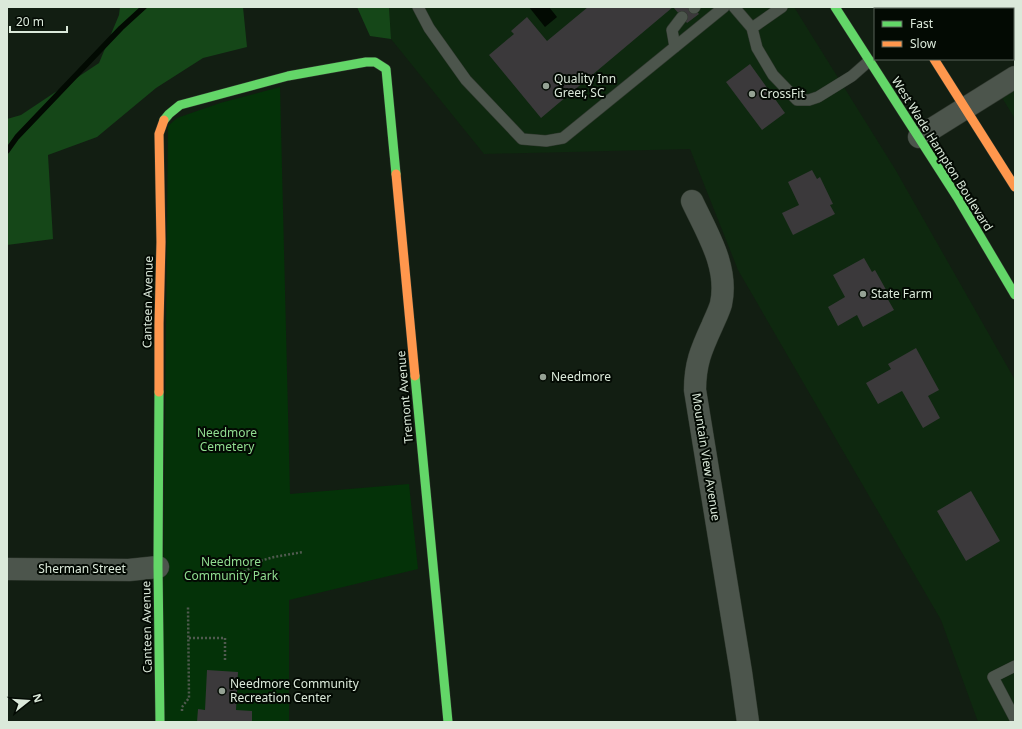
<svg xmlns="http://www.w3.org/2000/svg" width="1022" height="729" viewBox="0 0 1022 729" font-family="'Noto Sans',sans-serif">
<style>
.built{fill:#0e280f}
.green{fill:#043208}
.forest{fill:#154718}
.water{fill:#020a02}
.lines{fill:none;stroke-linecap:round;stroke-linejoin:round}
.stream{stroke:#020a02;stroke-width:5.5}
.building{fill:#3b393b}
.lane-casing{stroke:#30392f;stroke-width:12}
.street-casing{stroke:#30392f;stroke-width:23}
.fast-casing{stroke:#30392f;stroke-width:10}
.slow-casing{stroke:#30392f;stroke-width:10}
.path{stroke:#505a4f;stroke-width:2.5;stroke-dasharray:2 2;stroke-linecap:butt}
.lane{stroke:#4c554c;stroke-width:11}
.street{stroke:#4c554c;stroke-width:22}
.fast{stroke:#63d668;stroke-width:9}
.slow{stroke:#ff974d;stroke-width:9}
.poi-dot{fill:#95a294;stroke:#030a03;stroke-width:1.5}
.labels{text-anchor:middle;stroke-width:4;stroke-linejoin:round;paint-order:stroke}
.poi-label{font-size:12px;fill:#dbe9da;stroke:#030a03;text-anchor:start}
.street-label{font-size:12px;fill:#dbe9da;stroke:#030a03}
.park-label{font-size:12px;fill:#90dc90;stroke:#030a03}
</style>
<rect width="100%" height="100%" fill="#121e12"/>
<!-- built -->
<path class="built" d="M389 7H794L895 169 1015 380V722H978L941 620 738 270 690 149 484 154 391 39Z
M1015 89V119L1001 96Z"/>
<!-- green -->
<path class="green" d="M280 87 290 494 409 484 418 569 289 600V722H162L168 126 177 118 220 103Z"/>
<!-- forest -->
<path class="forest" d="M120 7H243L247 47 203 58 156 88 97 137 48 155 53 239 7 245V119L21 115 99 63 119 15Z
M357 7H389L391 39 370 36Z"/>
<!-- water -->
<path class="water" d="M529 7H549L557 17 545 27Z"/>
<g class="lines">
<!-- stream -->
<path class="stream" d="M7 151 17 137 121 28 144 7"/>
</g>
<!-- building -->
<path class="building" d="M588 7H693L699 14 687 23 673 7 541 118 489 55 514 34 511 31 527 17 547 41Z
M750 64 785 113 762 130 726 82Z
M812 170 817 179 820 177 833 204 830 205 835 214 793 235 782 213 799 205 788 182Z
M864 258 872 272 875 270 889 295 886 296 894 310 863 327 857 315 838 326 828 307 845 297 833 275Z
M916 348 939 390 928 396 940 418 923 428 902 391 878 404 866 383 891 369 888 364Z
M971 491 1000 541 966 561 937 511Z
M207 670 238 672 236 710 252 711V722H197L198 709 205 710Z"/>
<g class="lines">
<defs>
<path id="lane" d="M418 7 429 28 466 80 522 139 546 141 563 138 724 7
M734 7 752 28 782 7
M694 8 695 7
M752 28 757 48 773 75 797 100H809L818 97 852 76 869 61
M675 47 672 30 682 17
M1015 666 993 677 1015 719"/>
<path id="street" d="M919 137 1015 77
M692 201C707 233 729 267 721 304 719 311 715 319 712 326 701 350 695 364 695 390L741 672 748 722
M7 569 129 570 158 567"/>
<path id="fast" d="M835 7 957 197 1015 295
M164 120 169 114 180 105 288 76 366 62H375L386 69 396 174
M415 376 448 722
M159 392 158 567 160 722"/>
<path id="slow" d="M900 7 902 9
M934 59 1015 187
M396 174 415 376
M159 392V324L161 242 159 134 164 120"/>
</defs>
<!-- lane casing -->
<use href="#lane" class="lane-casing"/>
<!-- street casing -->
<use href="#street" class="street-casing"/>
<!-- fast casing -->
<use href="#fast" class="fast-casing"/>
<!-- slow casing -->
<use href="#slow" class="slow-casing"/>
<!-- path -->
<path class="path" d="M225 577 236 575 246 571 260 561 274 557 303 552
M189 638H225V662
M182 711V707L189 698 188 606"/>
<!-- lane -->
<use href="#lane" class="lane"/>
<!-- street -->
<use href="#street" class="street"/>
<!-- fast -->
<use href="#fast" class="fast"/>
<!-- slow -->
<use href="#slow" class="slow"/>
</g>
<!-- markers -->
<g class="poi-dot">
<circle cx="546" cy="86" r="4"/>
<circle cx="752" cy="94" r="4"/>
<circle cx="863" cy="294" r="4"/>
<circle cx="543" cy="377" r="4"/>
<circle cx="222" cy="691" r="4"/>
</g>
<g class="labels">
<!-- poi labels -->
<g class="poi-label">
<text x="554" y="83">Quality Inn<tspan x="554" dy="14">Greer, SC</tspan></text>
<text x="760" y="98">CrossFit</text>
<text x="871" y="298">State Farm</text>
<text x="551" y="381">Needmore</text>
<text x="230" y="688">Needmore Community<tspan x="230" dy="14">Recreation Center</tspan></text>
</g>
<!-- street labels -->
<g class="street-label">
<text transform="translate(942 154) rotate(58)" y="4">West Wade Hampton Boulevard</text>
<text transform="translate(148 302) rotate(-89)" y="4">Canteen Avenue</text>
<text transform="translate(405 397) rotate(-95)" y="4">Tremont Avenue</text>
<text transform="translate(706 457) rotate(81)" y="4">Mountain View Avenue</text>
<text x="82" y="573">Sherman Street</text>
<text transform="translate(147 627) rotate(-91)" y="4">Canteen Avenue</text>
</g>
<!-- park labels -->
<g class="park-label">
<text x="227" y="437">Needmore<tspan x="227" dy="14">Cemetery</tspan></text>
<text x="231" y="566">Needmore<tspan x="231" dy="14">Community Park</tspan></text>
</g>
</g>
<!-- border -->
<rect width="1022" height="729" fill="none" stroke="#dbe9da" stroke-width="16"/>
<!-- legend -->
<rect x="874" y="8" width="140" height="52" fill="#030a03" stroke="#596359"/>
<rect x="882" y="21" width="20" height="6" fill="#63d668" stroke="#596359"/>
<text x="910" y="28" font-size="12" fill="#dbe9da">Fast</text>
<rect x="882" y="41" width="20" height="6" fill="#ff974d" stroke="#596359"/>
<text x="910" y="48" font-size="12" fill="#dbe9da">Slow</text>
<!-- north arrow -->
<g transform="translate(28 701) rotate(73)" stroke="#030a03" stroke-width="3" paint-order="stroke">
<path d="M0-3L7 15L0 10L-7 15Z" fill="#dbe9da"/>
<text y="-6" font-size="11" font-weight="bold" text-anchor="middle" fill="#dbe9da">N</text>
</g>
<!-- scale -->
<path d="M10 26v6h57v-6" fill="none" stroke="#dbe9da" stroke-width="2"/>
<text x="16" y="26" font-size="12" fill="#dbe9da" stroke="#030a03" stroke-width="3" paint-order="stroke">20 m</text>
</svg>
